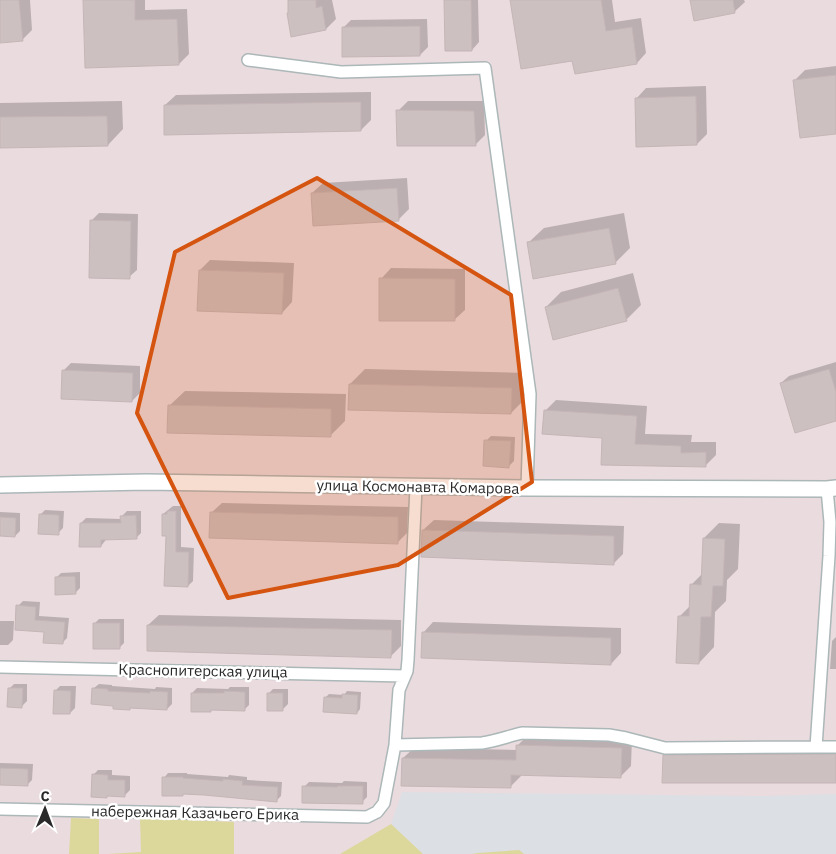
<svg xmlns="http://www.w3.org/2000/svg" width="836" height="854" viewBox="0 0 836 854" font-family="'IBM Plex Sans',sans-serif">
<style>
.industrial{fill:#dcdfe3}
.green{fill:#dcd89c}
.shadow{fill:#0003}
.building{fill:#ccc0c1;stroke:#c5b5b7}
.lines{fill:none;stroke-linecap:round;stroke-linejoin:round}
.minor-casing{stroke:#acb7b8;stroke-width:14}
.secondary-casing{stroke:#acb7b8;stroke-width:18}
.minor{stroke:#fff;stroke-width:11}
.secondary{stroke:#fff;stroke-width:15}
.marked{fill:#d5540f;fill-opacity:0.2;stroke:#d5540f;stroke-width:4;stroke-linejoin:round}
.labels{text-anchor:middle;stroke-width:5;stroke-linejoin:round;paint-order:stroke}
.street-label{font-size:15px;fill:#292929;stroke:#fff}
</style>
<rect width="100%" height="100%" fill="#eadbde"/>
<!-- industrial -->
<path class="industrial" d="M402 792 760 796 836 794V854H524L519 850 472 854H423L391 824Z"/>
<!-- green -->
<path class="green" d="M71 818 99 819V854H69Z
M140 818 234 822V854H107L141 852Z
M391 824 423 854H340Z
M519 850 524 854H472L478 853Z"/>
<!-- shadow -->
<path class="shadow" d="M0 0H30L32 30 22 40 0 42Z
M84 0H145V10L187 9 189 54 179 64Z
M289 0H332L336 19 326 29 292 35Z
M445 0H478L479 42 472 50Z
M511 0H612L615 22 641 18 646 53 637 63 574 60Z
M691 0H744L745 2 734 12Z
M427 19 428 47 420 55 343 28 351 20Z
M836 66V133L795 80 805 70Z
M706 86 707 134 697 144 636 99 646 88Z
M371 92V120L361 130 165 105 176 95Z
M122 101 123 129 108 145 0 146V103Z
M408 101H484L485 135 475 145 398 111Z
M407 178 409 209 398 220 312 193 323 183Z
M99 213 138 214 137 270 129 277 91 221Z
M624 213 630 248 615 263 528 243 544 228Z
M210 260 294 263 292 302 282 313 200 270Z
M391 268 465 269V310L454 320 381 279Z
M633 273 641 305 626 320 546 307 561 292Z
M836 362V419L781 383 789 376Z
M71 363 140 366V393L132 401 63 371Z
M365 369 527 373 526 398 511 413 350 384Z
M185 391 346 394 345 421 330 436 169 406Z
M556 400 647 406 645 434 692 435 691 442H716V455L705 466 603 437 545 411Z
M491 436 515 437 514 461 509 466 486 441Z
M222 503 408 507 407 533 397 543 211 513Z
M173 506H181V547L194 548 193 581 188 586 167 535 163 514Z
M45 510 64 511 63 528 58 533 40 515Z
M127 511H141V533L136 538 106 539 105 541 101 546 81 523 86 518 122 519V516Z
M0 512 20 513V531L15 536 0 535Z
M434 520 624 526 623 554 613 564 423 530Z
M719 523 740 524 738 569 727 580 726 601 715 612 714 647 699 663 679 617 691 605V585L702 574 704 538Z
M80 572V588L75 593 56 578 61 573Z
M23 601 40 602 39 616 69 618 67 638 62 643 45 631 18 606Z
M159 615 401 620V646L390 657 148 625Z
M99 619H124V643L119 648 94 624Z
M0 621H14L13 640 8 645H0Z
M433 622 621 628V653L611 664 423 633Z
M836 637V669H830L832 641Z
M14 684H27V701L22 706 9 689Z
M99 684 112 685V686L155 689 156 687 172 688V704L167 709 131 707 129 709 114 705 94 688Z
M60 686H76L75 708 70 713 55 691Z
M230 687H249V705L244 710 212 709 192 693 197 688 228 689Z
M273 689H288V704L283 709 268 694Z
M347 691 361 692 360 709 357 713 326 697 329 694 344 695Z
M528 735 632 738 631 766 621 776 521 774V776L510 787 403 758 414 748 517 750V746Z
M674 745H836V782L664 756Z
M0 763 33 764 32 780 27 785H0Z
M98 770H112V775L130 776V790L125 795H108L107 797 93 775Z
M168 773H187V774L228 777 229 775 247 777V780L282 782 281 796 276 801 184 793 182 795 164 778Z
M344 781 367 782V797L362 802 304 787 309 782 342 783Z"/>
<!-- building -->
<path class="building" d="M0 0H19L23 41 0 43Z
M83 0H135V20L177 19 179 65 85 68Z
M288 0H316V8L322 6 326 30 291 37 287 13H288Z
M444 0H471L472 51H445Z
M510 0H601L606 31 632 27 637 64 575 74 572 61 521 69Z
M690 0H733L735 13 694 21Z
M420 26V56L342 57V27Z
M836 75V134L800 138 793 80Z
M696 96 697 145 636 147 635 98Z
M361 102V131L164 135V105Z
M396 110 474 111 476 146H397Z
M107 116 108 146 0 148V117Z
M397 188 399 221 313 226 311 193Z
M90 220 131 221 130 279 89 278Z
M609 228 616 264 533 279 527 242Z
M199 270 284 273 282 314 197 311Z
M379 278 455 279V321H379Z
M618 288 627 321 553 340 545 307Z
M829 369 836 392V421L795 433 780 383Z
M62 370 133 373 132 402 61 399Z
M349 384 512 388 511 414 348 410Z
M168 405 331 409V437L167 433Z
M544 410 637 416 635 444 681 446V453L706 452V467L601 465 602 438 542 434Z
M484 440 511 441 509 468 483 466Z
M167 511H176V552H189L188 587 164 586 166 536H162V514H167Z
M210 512 398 517V544L209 538Z
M39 514 59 515V535L38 534Z
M136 515 137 539 101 540V547H79L80 523H121L120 516Z
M0 517 16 518 15 537 0 536Z
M422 530 614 536V565L421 557Z
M703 538 725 539 723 586H713L711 617H701L699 664 676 663 678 616H689L690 584 701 585Z
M75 576 76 594 55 595V577Z
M16 605 36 607 35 620 65 622 63 644 43 643 44 632 15 630Z
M93 623H120V649H93Z
M147 625 392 630 391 658 147 651Z
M422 632 611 638V665L421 658Z
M8 688H23L22 708 7 707Z
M92 688 108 689V691L150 693V691L168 692 167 710 130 708V710L113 709V706L91 704Z
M54 690 71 691 70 714H53Z
M224 691 245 692V711L211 710V712H191V693H224Z
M267 693H283V711H267Z
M342 694 358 695 357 714 323 712 324 697 342 698Z
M516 745 622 748 621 778 511 775V788L401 786 402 758 516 760Z
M836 754V783H662L663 755Z
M0 768 28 769V786L0 785Z
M92 774 108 775V780H125V797L107 796V798L91 797Z
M162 777H183V778L223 781V779L243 781 242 785 278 787 277 802 204 795 183 794V796H162Z
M302 786 337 787 338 786H363V804L302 803Z"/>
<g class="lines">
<defs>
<path id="minor" d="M248 60 341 72 485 68 530 394 527 488
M827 489 830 522 829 556 816 747H836
M0 667 405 676
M395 745 482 743C496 741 509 736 522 733L609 735 626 738 665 748 816 747
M0 809 367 817 377 812 384 803 395 745 399 690 407 671 408 660 416 487"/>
<path id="secondary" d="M0 485 146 482 527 488 827 489 836 488"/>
</defs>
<!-- minor casing -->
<use href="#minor" class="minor-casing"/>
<!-- secondary casing -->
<use href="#secondary" class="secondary-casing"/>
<!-- minor -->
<use href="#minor" class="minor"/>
<!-- secondary -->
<use href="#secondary" class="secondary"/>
</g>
<!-- marked area -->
<path class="marked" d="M317 178 511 295 532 482 398 565 228 598 137 413 175 252Z"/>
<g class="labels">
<!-- street labels -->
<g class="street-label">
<text transform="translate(418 487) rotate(1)" y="5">улица Космонавта Комарова</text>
<text transform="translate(203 671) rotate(1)" y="5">Краснопитерская улица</text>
<text transform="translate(195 813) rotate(1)" y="5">набережная Казачьего Ерика</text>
</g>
</g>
<!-- north arrow -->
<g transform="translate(45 809) rotate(1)" stroke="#ffffff" stroke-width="4" paint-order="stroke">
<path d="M0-4L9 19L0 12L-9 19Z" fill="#292929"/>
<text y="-8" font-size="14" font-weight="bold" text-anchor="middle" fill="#292929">С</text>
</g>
</svg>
